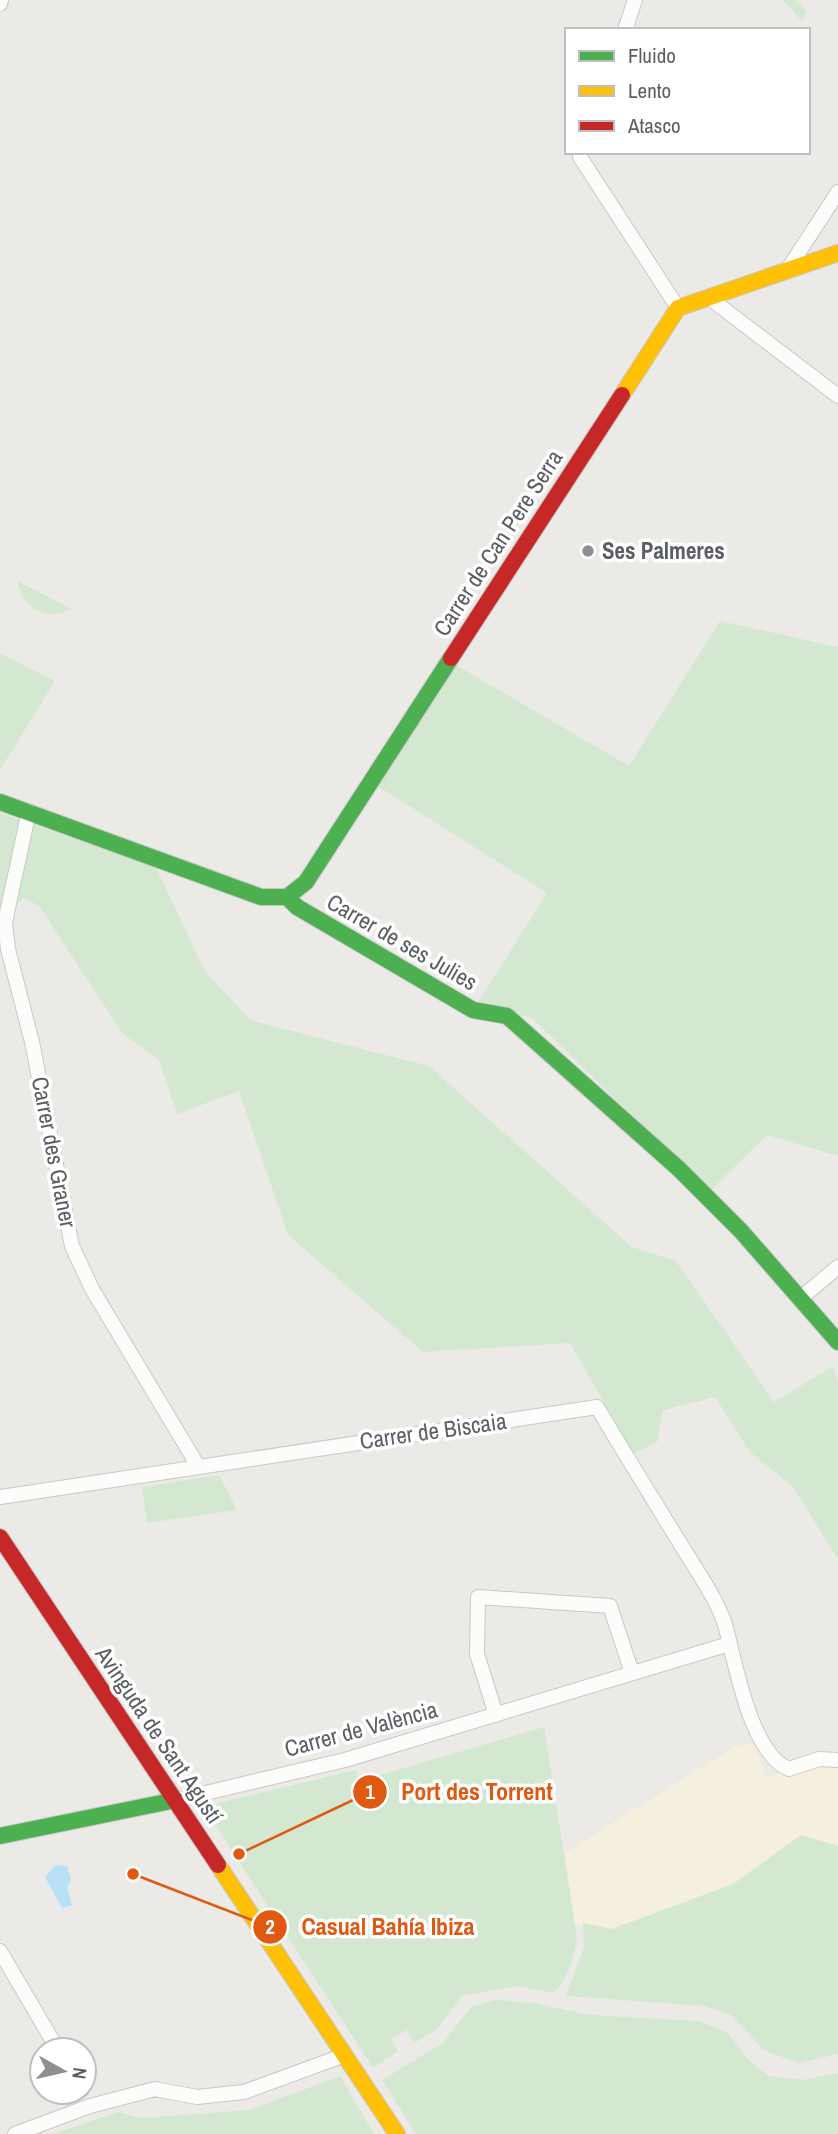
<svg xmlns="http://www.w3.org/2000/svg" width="838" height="2134" viewBox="0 0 838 2134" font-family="'Archivo Narrow',sans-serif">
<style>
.commercial{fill:#f5efde}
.green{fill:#d4e8d1}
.water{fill:#b8e0f8}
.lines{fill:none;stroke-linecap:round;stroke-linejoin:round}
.street-casing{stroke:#c8c8c8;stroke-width:16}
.fast-casing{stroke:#c7c7c6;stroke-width:18}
.slow-casing{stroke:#c7c7c6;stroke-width:18}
.jam-casing{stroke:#c7c7c6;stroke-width:18}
.street{stroke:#fcfcfb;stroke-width:14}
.fast{stroke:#4caf50;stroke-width:16}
.slow{stroke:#ffc107;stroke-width:16}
.jam{stroke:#c62828;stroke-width:16}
.poi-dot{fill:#8d9092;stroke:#fff;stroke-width:2.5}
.labels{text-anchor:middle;stroke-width:7;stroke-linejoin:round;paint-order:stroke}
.street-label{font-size:23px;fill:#5b5f64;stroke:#fff}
.poi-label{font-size:23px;font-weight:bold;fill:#5b5f64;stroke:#fff;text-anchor:start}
.leader{fill:none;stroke:#e15910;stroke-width:2.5}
.callout-dot{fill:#e15910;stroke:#fff;stroke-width:2.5}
.mark-label{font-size:21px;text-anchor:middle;font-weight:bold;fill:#fff}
.callout-label{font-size:24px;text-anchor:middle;font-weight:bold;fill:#e15910;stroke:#fff;stroke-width:7;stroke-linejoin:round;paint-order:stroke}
</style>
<rect width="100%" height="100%" fill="#ebeae6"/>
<!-- commercial -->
<path class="commercial" d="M754 1743 766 1777 838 1754V1846L831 1845 759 1867 733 1884 612 1929 575 1924 565 1853 735 1746Z"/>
<!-- green -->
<path class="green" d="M783 0H795L807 11 802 21Z
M17 581 72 609C44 621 25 611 17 581Z
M720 621 838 647V1156L767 1135 710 1191 533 1019 479 1001 547 893 376 785 456 665 629 766Z
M0 653 55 681 0 770Z
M0 813 156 867 205 972 252 1021 429 1066 632 1247 676 1261 774 1402 833 1366 838 1382V1559L793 1487 750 1452 715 1397 663 1410 657 1442 633 1454 570 1343 423 1352 288 1235 239 1091 177 1114 159 1060 123 1034 39 906 24 898 0 917Z
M219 1475 237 1510 147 1523 142 1487Z
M544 1727 577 1939C573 1957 568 1981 553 1993L517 1986 462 1996 436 2030 414 2043 407 2030 391 2039 398 2051 373 2068 208 1814 210 1805 356 1770 360 1781Z
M801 1835 838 1846V2054L799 2063 765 2051 731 2015 704 2006 566 1996 584 1947 583 1923 612 1929 733 1884Z
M496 2000 534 2003 590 2015 699 2021 728 2033 748 2059 769 2076 802 2080 838 2073V2134H416L382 2080 443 2043 471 2007Z
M340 2076 374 2134H53L118 2112 141 2118 249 2110Z"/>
<!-- water -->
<path class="water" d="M55 1865 67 1866 71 1880 67 1887 72 1905 62 1908 45 1877Z"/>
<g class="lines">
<defs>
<path id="street" d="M0 4 1 0
M625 30 635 0
M581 152 580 157 678 308
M788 269 838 192
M708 297 838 396
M29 811 5 922 8 949 32 1042 72 1246 92 1289 198 1466
M802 1297 838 1267
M0 1497 597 1407C625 1454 654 1501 683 1548 698 1573 718 1600 726 1628 736 1666 751 1754 789 1769L819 1759 838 1760
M496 1715 477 1654 478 1597 610 1606 632 1673
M176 1800 345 1760 729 1644
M0 1951 58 2050
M15 2134 90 2106 155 2089 197 2097 244 2092 345 2055"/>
<path id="fast" d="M0 802 261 897H287L306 882 451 658
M287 897 297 907 473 1010 507 1016 679 1169 741 1231 838 1342
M0 1836 176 1800"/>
<path id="slow" d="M622 395 678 308 838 253
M218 1865 397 2134"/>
<path id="jam" d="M451 658 622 395
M0 1537 218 1865"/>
</defs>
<!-- street casing -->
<use href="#street" class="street-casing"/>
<!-- fast casing -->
<use href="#fast" class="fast-casing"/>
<!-- slow casing -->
<use href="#slow" class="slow-casing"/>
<!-- jam casing -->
<use href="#jam" class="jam-casing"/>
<!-- street -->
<use href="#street" class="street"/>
<!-- fast -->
<use href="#fast" class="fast"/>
<!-- slow -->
<use href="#slow" class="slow"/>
<!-- jam -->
<use href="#jam" class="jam"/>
</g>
<!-- markers -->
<circle class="poi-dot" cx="588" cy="551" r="7"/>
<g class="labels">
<!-- street labels -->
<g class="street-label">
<text transform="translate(498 543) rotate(-57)" y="8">Carrer de Can Pere Serra</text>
<text transform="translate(402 942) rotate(30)" y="8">Carrer de ses Julies</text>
<text transform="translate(54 1152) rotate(79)" y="8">Carrer des Graner</text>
<text transform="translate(433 1431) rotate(-8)" y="8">Carrer de Biscaia</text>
<text transform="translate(361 1729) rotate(-15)" y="8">Carrer de València</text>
<text transform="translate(159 1735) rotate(56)" y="8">Avinguda de Sant Agustí</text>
</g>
<!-- poi labels -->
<g class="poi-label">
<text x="602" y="559">Ses Palmeres</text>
</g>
</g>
<!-- callouts -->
<path class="leader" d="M239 1854L370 1792M133 1874L270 1927"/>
<g class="callout-dot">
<circle cx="239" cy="1854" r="7"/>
<circle cx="133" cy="1874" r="7"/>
<circle cx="370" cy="1792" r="18"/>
<circle cx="270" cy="1927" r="18"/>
</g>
<g class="mark-label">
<text x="370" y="1799">1</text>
<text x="270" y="1934">2</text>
</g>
<g class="callout-label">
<text x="477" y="1800">Port des Torrent</text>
<text x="388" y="1935">Casual Bahía Ibiza</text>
</g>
<!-- legend -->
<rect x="565" y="28" width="245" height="126" fill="#ffffff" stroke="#bdbfc1" stroke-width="2"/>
<rect x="579" y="51" width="35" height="10" fill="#4caf50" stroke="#bdbfc1" stroke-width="2"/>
<text x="628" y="63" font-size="21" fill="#5b5f64">Fluido</text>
<rect x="579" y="86" width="35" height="10" fill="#ffc107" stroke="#bdbfc1" stroke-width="2"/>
<text x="628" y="98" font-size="21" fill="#5b5f64">Lento</text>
<rect x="579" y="121" width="35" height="10" fill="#c62828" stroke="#bdbfc1" stroke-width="2"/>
<text x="628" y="133" font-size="21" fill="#5b5f64">Atasco</text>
<!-- north arrow -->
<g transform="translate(63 2071) rotate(98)"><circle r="33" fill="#ffffff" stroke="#bdbfc1" stroke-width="2"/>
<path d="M0-5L12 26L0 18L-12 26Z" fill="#8d9092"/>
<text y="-10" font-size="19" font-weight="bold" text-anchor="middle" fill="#5b5f64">N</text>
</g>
</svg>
